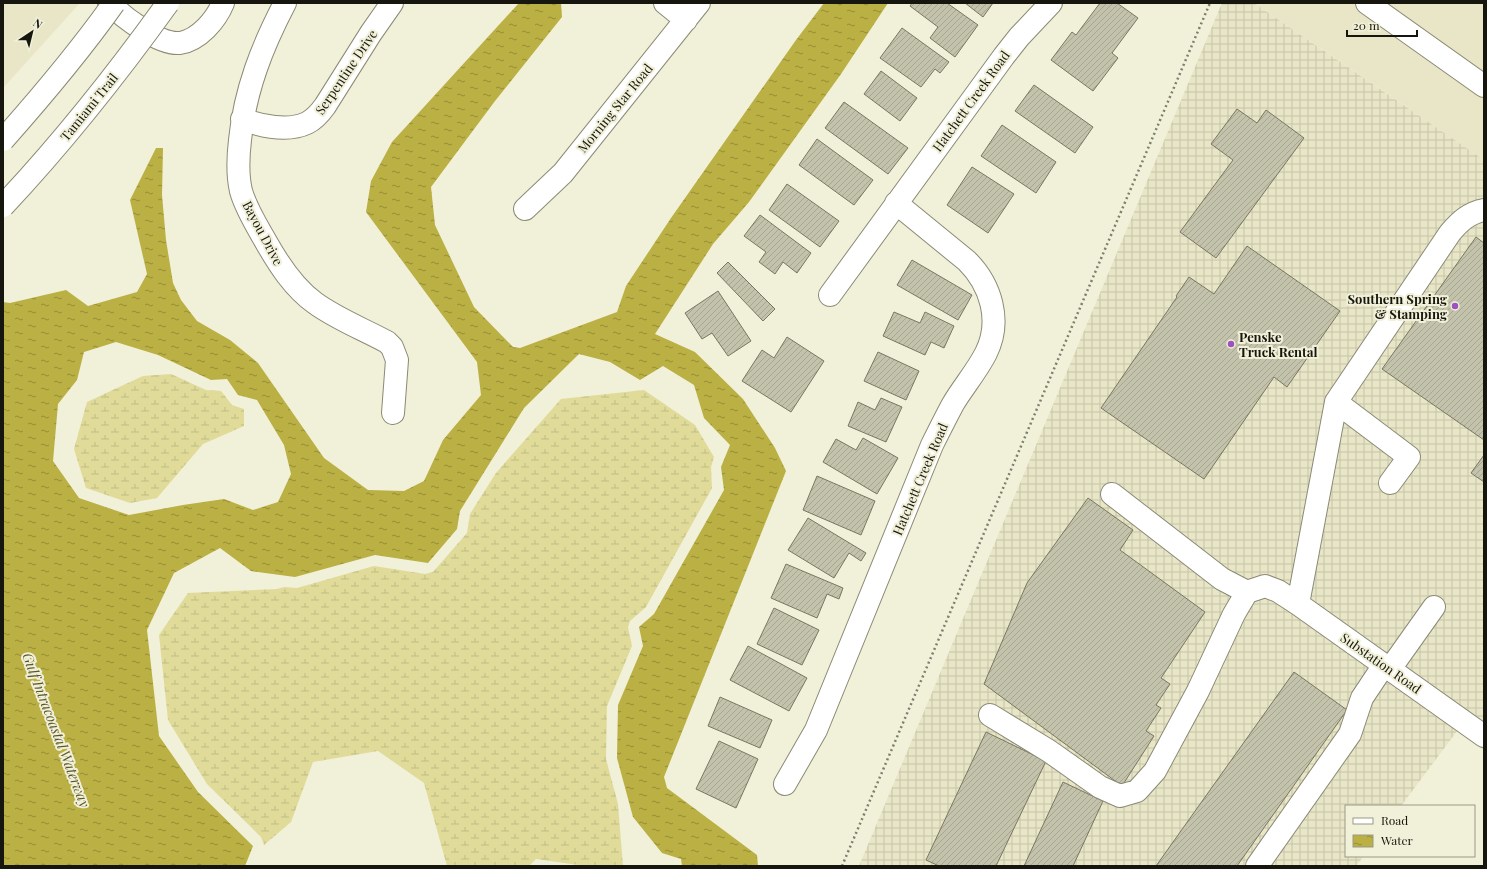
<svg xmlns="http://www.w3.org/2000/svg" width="1487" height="869" font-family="'Playfair Display',serif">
<defs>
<pattern id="industrial-grid" width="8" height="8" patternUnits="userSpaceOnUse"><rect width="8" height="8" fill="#e8e6c7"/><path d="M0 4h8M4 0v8" fill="none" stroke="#c6c5aa"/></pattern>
<pattern id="wetland-marsh" width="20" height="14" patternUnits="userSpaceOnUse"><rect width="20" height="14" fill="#e1db9a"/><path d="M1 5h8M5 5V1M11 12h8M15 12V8" fill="none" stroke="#c0bb84"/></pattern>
<pattern id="water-ripples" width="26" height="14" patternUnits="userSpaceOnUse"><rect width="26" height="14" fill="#bab043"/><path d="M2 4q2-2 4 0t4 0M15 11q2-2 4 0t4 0" fill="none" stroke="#968e36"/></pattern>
<pattern id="building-hatch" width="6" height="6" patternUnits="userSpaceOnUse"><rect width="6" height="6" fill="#c3c2ab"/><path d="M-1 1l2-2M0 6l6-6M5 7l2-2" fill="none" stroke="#a7a692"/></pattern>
</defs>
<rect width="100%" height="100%" fill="#f1f0d8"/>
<!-- built -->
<path fill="#e8e6c7" d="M 3,3 L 80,3 L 3,88 Z
M 1254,3 L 1484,3 L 1484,160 L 1357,73 Z"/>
<!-- industrial -->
<path fill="url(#industrial-grid)" d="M 1222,3 L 1254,3 L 1484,160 L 1484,750 L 1457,731 L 1401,806 L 1346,806 L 1346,856 L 1364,856 L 1356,866 L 859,866 Z"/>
<!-- wetland -->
<path fill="url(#wetland-marsh)" d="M 171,374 L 206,390 L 221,391 L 232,405 L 244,409 L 244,426 L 203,444 L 157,498 L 130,503 L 86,488 L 74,449 L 87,402 L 143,376 Z
M 644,390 L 695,425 L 714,457 L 711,467 L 712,488 L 646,607 L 630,621 L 628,627 L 632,646 L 607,706 L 606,759 L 618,804 L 623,866 L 585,866 L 536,859 L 529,866 L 447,866 L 424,783 L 378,751 L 313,762 L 291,822 L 264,845 L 261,837 L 207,784 L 168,720 L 159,635 L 188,593 L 277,589 L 284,587 L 297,588 L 374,566 L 425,574 L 433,572 L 467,533 L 470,514 L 496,473 L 561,399 Z"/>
<!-- water -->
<path fill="url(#water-ripples)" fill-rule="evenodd" d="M 519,3 L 561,3 L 562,17 L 495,101 L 431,187 L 435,225 L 474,307 L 513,347 L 520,348 L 617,312 L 626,286 L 671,218 L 796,40 L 824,3 L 888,3 L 841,74 L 749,202 L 713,244 L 655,334 L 695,352 L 743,399 L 775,448 L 786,471 L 664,777 L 667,788 L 757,855 L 758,866 L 682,866 L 681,859 L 662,853 L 633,817 L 617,758 L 618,705 L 643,646 L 639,627 L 654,614 L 724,490 L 721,467 L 730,445 L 704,418 L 694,385 L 663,366 L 640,380 L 610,362 L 579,354 L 524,408 L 460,511 L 457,529 L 428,563 L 375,555 L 295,577 L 251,571 L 220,548 L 174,573 L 147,630 L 159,736 L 198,792 L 253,846 L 245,866 L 3,866 L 3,302 L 10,303 L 66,290 L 88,306 L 137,292 L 147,274 L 130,200 L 156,148 L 163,148 L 162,195 L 166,240 L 173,283 L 181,300 L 197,321 L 230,340 L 258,363 L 324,458 L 368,490 L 404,491 L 424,481 L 443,440 L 481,395 L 477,362 L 366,212 L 371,181 L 392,142 ZM 116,342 L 158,355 L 211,380 L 227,379 L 238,395 L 257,400 L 284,445 L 291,474 L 278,502 L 253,510 L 224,499 L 183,505 L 129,515 L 79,498 L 53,461 L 58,404 L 77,380 L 84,352 Z"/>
<!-- building -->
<path fill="url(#building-hatch)" stroke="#797762" d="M 912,3 L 947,3 L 978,25 L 955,57 L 930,38 L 938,27 L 910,6 Z
M 965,3 L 993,3 L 983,17 Z
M 1100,3 L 1117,3 L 1138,18 L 1112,53 L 1118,58 L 1093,91 L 1051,60 L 1072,32 L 1076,35 Z
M 902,28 L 949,62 L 940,73 L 935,69 L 921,87 L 880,58 Z
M 881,71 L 917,98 L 900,121 L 864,94 Z
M 1034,85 L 1093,127 L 1075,153 L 1015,111 Z
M 844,102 L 908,148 L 888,174 L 825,128 Z
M 1237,109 L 1257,123 L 1266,110 L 1304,138 L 1216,258 L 1180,232 L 1233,160 L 1211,144 Z
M 1002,125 L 1056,162 L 1036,193 L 981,156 Z
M 817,139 L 873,180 L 854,205 L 799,165 Z
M 972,167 L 1014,194 L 988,233 L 947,205 Z
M 787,184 L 839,221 L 820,247 L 769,210 Z
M 760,215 L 811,253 L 797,273 L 783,262 L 775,274 L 759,262 L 766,252 L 744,236 Z
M 1476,237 L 1484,243 L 1484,440 L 1382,369 Z
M 1247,246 L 1340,311 L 1287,387 L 1274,377 L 1204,479 L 1101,408 L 1177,297 L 1176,296 L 1189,277 L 1214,294 Z
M 912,260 L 972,295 L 958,320 L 897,285 Z
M 728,262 L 775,309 L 763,321 L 717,273 Z
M 718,291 L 751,341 L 728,356 L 712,333 L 702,339 L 685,313 Z
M 894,312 L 920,323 L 925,312 L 954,326 L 944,348 L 931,342 L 925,355 L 883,336 Z
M 787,337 L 824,361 L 791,412 L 742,381 L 762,350 L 774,358 Z
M 878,352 L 919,371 L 906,400 L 864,381 Z
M 881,398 L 902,407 L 886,442 L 848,426 L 858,402 L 875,410 Z
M 863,438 L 898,458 L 877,494 L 823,462 L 836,439 L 856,450 Z
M 1484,455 L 1484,482 L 1471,473 Z
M 817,476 L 875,501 L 861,535 L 803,510 Z
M 1088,498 L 1133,530 L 1120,550 L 1205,612 L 1161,678 L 1170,684 L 1156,705 L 1161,708 L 1146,731 L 1154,736 L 1122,786 L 984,684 L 1027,583 Z
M 808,518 L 866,553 L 861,561 L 849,553 L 834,578 L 788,550 Z
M 786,564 L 843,588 L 839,599 L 827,594 L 817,618 L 771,598 Z
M 774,608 L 819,630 L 802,665 L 757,644 Z
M 748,646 L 807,678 L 789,711 L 730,680 Z
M 1294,672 L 1347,710 L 1237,866 L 1156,866 Z
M 720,697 L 772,720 L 760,748 L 708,726 Z
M 986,732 L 1046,761 L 996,866 L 939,866 L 926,860 Z
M 719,741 L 758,759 L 736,808 L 696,789 Z
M 1063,782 L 1103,801 L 1073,866 L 1024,866 Z"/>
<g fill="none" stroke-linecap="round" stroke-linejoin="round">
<defs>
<path id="minor" d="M 109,3 C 123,17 159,45 180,43 C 199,40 216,20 223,3
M 285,3 C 262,47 245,90 240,140 C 238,157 237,174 241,191 C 246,209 257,226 266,242 C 279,265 294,288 315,303 C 337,319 363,329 387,342 L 392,347 L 397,360 L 393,413
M 665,3 L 686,20
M 1367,3 L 1484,86
M 242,119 C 261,126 288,132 307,123 C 315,119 320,113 325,106 L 371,33 L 392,3
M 525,209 L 563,173 L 699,3
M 830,295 L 1004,56 L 1019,37 L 1051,3
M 1336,402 L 1450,233 C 1460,221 1469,213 1484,210
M 1112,494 L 1222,579 L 1247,592
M 1298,604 L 1336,402 L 1409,457 L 1390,483
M 1390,669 L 1434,607
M 990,715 L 1049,751 L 1100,787 L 1120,796 L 1137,791 L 1155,771 L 1198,691 L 1234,614 L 1247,592 L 1265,586 L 1278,591 L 1298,604 L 1484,736
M 785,784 L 816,730 L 932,445 C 939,431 946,417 953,404 C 963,387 977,371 986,353 C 1002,321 991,285 967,261 L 896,203
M 1257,866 L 1350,734 L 1362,698 L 1384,665"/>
</defs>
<!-- minor casing -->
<use href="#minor" stroke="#8c8a75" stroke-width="24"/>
<!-- path -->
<path stroke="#7f7e6f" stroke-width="2.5" stroke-dasharray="2 3" stroke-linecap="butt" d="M 842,866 L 1210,3"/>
<!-- minor -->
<use href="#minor" stroke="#fff" stroke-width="22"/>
<defs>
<path id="major-bridge" d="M 3,140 C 42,96 80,51 114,3
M 3,206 C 63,142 117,74 168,3"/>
</defs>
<!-- major-bridge casing -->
<use href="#major-bridge" stroke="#8c8a75" stroke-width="24" stroke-linecap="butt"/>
<!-- major-bridge -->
<use href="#major-bridge" stroke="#fff" stroke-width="22"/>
</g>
<!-- markers -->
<g fill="#9f51c2" stroke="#f1f0d8" stroke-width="1.5">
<circle cx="1455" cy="306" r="4"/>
<circle cx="1231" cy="344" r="4"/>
</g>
<g text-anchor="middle" stroke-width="4" stroke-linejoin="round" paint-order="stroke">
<!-- street labels -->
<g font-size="13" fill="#17160e" stroke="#f1f0d8">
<text transform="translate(346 72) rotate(-56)" y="5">Serpentine Drive</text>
<text transform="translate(971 101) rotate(-54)" y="5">Hatchett Creek Road</text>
<text transform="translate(89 107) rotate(-51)" y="5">Tamiami Trail</text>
<text transform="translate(615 108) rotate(-51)" y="5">Morning Star Road</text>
<text transform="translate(263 233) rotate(62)" y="5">Bayou Drive</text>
<text transform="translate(920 479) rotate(-67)" y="5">Hatchett Creek Road</text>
<text transform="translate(1381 663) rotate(35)" y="5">Substation Road</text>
</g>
<!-- poi labels -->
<g font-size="13" font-weight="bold" fill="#17160e" stroke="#f1f0d8" text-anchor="end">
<text x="1447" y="304">Southern Spring<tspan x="1447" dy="15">&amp; Stamping</tspan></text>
<text x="1239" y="342" text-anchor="start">Penske<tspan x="1239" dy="15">Truck Rental</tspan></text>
</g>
<!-- water labels -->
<g font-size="14" font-style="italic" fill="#595529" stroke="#f1f0d8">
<text transform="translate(56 730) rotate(69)" y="5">Gulf Intracoastal Waterway</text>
</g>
</g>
<!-- border -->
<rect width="1487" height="869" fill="none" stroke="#17160e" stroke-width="8"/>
<!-- legend -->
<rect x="1345" y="805" width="130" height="52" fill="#f1f0d8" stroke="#9a9987"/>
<rect x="1353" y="818" width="20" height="6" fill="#ffffff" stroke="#9a9987"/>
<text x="1381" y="825" font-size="12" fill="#17160e">Road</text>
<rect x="1353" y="835" width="20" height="12" fill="url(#water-ripples)" stroke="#9a9987"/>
<text x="1381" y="845" font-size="12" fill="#17160e">Water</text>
<!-- north arrow -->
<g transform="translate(32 32) rotate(35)" stroke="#f1f0d8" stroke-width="3" paint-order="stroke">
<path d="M0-3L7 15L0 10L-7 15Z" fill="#17160e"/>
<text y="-6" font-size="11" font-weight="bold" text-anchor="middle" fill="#17160e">N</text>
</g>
<!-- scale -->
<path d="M1347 30v6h70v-6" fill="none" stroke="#17160e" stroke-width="2"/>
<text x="1353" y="30" font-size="12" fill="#17160e" stroke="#f1f0d8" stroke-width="3" paint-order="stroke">20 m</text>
</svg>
